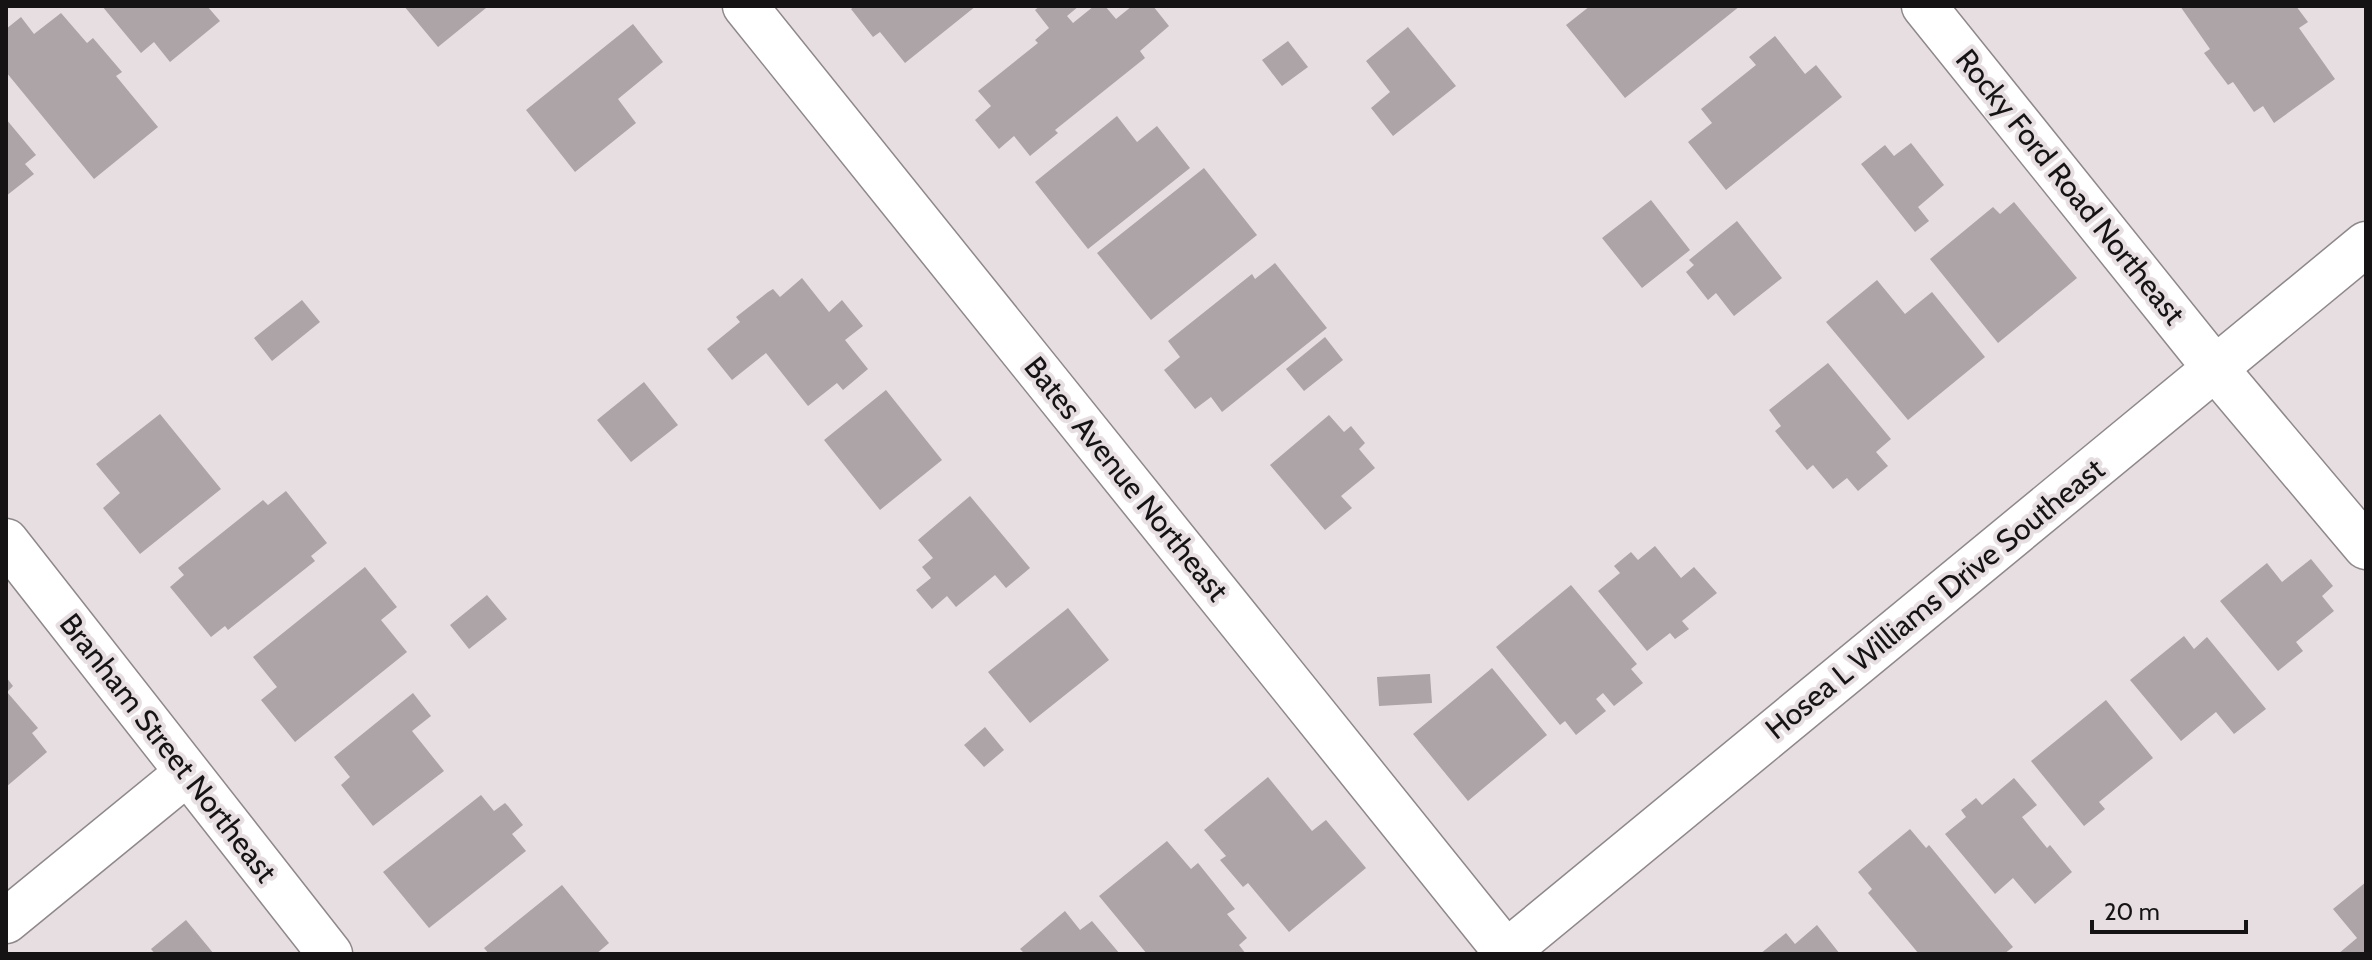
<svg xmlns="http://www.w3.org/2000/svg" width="2372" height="960" font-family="Cabin,sans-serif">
<rect width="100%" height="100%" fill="#e6dee1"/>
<!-- building -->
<path fill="#aca4a7" d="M 102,6 L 207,6 L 220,21 L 170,62 L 154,42 L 141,53 Z
M 404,6 L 485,6 L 486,8 L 438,47 Z
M 855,6 L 976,6 L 905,63 L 880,32 L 873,37 L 851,9 Z
M 1040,6 L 1079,6 L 1067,16 L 1073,23 L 1094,6 L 1105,6 L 1116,19 L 1132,6 L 1153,6 L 1169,26 L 1140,51 L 1145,58 L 1055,130 L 1058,133 L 1030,156 L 1014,136 L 999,149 L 975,120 L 991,106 L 978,91 L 1038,43 L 1035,40 L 1049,28 L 1035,10 Z
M 1590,6 L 1740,6 L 1625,98 L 1566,25 Z
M 2180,6 L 2296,6 L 2308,22 L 2299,28 L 2335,79 L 2274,123 L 2263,106 L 2254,112 L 2233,82 L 2228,85 L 2204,53 L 2210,49 Z
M 61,13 L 87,43 L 93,38 L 122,72 L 116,76 L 158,127 L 94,179 L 6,72 L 6,29 L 21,17 L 34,34 Z
M 633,24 L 663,62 L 618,99 L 636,123 L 575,172 L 526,110 Z
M 1408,27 L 1456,86 L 1393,136 L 1371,108 L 1390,92 L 1366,61 Z
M 1775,36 L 1805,74 L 1816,65 L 1842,97 L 1726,190 L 1688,142 L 1712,123 L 1701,109 L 1756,65 L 1749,57 Z
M 1288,41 L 1308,67 L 1282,86 L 1262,60 Z
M 1117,116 L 1137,142 L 1157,126 L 1190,168 L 1088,249 L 1035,182 Z
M 6,119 L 36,155 L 25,164 L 34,174 L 6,196 Z
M 1911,143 L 1944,185 L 1918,207 L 1929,221 L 1915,232 L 1861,164 L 1885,145 L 1894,156 Z
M 1204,168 L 1257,235 L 1151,320 L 1097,253 Z
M 1651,200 L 1690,250 L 1642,288 L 1602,238 Z
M 2014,202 L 2077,278 L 1998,343 L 1930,259 L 1993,207 L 2000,214 Z
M 1737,221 L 1782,278 L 1734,316 L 1716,293 L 1708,300 L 1686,272 L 1694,265 L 1689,260 Z
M 1275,263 L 1327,328 L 1222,412 L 1211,397 L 1195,409 L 1164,370 L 1180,357 L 1168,341 L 1252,274 L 1255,279 Z
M 802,278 L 829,312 L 842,300 L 863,326 L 845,340 L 868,369 L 843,390 L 837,383 L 808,406 L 766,353 L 732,380 L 707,349 L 740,322 L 736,317 L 768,292 L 773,289 L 780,297 Z
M 1877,280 L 1905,314 L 1932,292 L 1985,357 L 1908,420 L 1826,322 Z
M 302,300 L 320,322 L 272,361 L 254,338 Z
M 1325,337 L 1343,360 L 1304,391 L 1286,369 Z
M 1828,363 L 1891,439 L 1876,452 L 1888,466 L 1858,491 L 1847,478 L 1833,489 L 1813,465 L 1807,470 L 1775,431 L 1781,426 L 1769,410 Z
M 644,382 L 678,425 L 631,462 L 597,420 Z
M 886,390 L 942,460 L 880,510 L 824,440 Z
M 160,414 L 221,489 L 140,554 L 103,508 L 120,493 L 96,464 Z
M 1329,415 L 1344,432 L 1351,426 L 1365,443 L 1359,449 L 1375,468 L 1341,496 L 1352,508 L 1325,530 L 1270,465 Z
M 286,491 L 327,543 L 311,556 L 315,561 L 228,630 L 225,626 L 211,637 L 170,587 L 184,575 L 178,568 L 263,500 L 268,505 Z
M 970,496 L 1030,568 L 1006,588 L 995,575 L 956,607 L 947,596 L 932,609 L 916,590 L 931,578 L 922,567 L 933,558 L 918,540 Z
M 1655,546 L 1681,578 L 1694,567 L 1717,593 L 1682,621 L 1689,629 L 1675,639 L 1670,633 L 1647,651 L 1598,591 L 1620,573 L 1614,566 L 1631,552 L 1638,560 Z
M 2311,559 L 2333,586 L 2322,596 L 2334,611 L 2296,642 L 2303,651 L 2278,671 L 2220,601 L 2267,563 L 2282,582 Z
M 365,567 L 397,607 L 381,620 L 407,652 L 295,742 L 261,700 L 277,687 L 253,657 Z
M 1571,585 L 1637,664 L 1631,669 L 1643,683 L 1614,706 L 1603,693 L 1596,699 L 1606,711 L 1576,735 L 1565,721 L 1560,725 L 1496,647 Z
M 487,595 L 507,619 L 469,649 L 450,625 Z
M 1068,608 L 1109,660 L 1030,723 L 988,672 Z
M 2184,636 L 2194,649 L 2207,637 L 2266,709 L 2234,734 L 2216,712 L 2181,741 L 2130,680 Z
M 1492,668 L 1547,735 L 1468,801 L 1413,734 Z
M 1430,674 L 1432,703 L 1379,706 L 1377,677 Z
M 6,677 L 13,686 L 7,692 L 38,728 L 32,733 L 47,752 L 6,787 Z
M 413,693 L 431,716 L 412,731 L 444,771 L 373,826 L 341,785 L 350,777 L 334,757 Z
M 2106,700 L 2153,758 L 2099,802 L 2105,809 L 2084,826 L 2031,761 Z
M 985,727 L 1004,750 L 984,767 L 964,745 Z
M 1268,777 L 1312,831 L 1326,820 L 1366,868 L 1289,932 L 1248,883 L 1243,887 L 1220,860 L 1226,856 L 1204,830 Z
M 2014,778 L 2037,805 L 2022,817 L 2047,848 L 2050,845 L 2072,872 L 2035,904 L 2013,878 L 1995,894 L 1945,834 L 1966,817 L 1961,810 L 1976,798 L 1982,805 Z
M 481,795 L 494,811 L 505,803 L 508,806 L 523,825 L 512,834 L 526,851 L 429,928 L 383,872 Z
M 1910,829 L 1926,848 L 1929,845 L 2013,947 L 2004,954 L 1919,954 L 1868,893 L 1872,889 L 1858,872 Z
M 1167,841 L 1191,869 L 1198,863 L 1235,909 L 1227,914 L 1247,938 L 1239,945 L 1246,954 L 1147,954 L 1099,896 Z
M 2366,882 L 2366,954 L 2338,954 L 2357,938 L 2333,909 Z
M 562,885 L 609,943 L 596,954 L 489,954 L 484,948 Z
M 1065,911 L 1080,930 L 1092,921 L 1120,954 L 1025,954 L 1020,949 Z
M 186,920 L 214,954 L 155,954 L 151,949 Z
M 1817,925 L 1840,954 L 1760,954 L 1786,933 L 1795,944 Z"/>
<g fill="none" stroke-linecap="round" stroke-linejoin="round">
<defs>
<path id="street" d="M 745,6 L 1506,952
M 2215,368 L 2366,547
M 6,541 L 330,954
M 6,921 L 187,773"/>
<path id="secondary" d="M 1924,6 L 2215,368
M 1504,954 L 2366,244"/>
</defs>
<!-- street casing -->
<use href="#street" stroke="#8f888b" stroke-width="47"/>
<!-- secondary casing -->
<use href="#secondary" stroke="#8f888b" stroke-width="47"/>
<!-- street -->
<use href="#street" stroke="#fff" stroke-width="44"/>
<!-- secondary -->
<use href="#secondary" stroke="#fff" stroke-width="44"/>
</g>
<g text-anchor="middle" stroke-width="8" stroke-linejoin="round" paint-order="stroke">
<!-- street labels -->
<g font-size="30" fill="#151314" stroke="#e6dee1">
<text transform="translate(2070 187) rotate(51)" y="10">Rocky Ford Road Northeast</text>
<text transform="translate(1126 479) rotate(51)" y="10">Bates Avenue Northeast</text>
<text transform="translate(1935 599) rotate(-39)" y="10">Hosea L Williams Drive Southeast</text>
<text transform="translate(168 748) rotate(52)" y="10">Branham Street Northeast</text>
</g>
</g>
<!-- border -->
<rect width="2372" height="960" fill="none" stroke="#151314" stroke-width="16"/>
<!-- scale -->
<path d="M2092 920v12h154v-12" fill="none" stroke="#151314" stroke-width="4"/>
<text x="2104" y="920" font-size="24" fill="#151314" stroke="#e6dee1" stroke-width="6" paint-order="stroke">20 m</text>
</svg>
